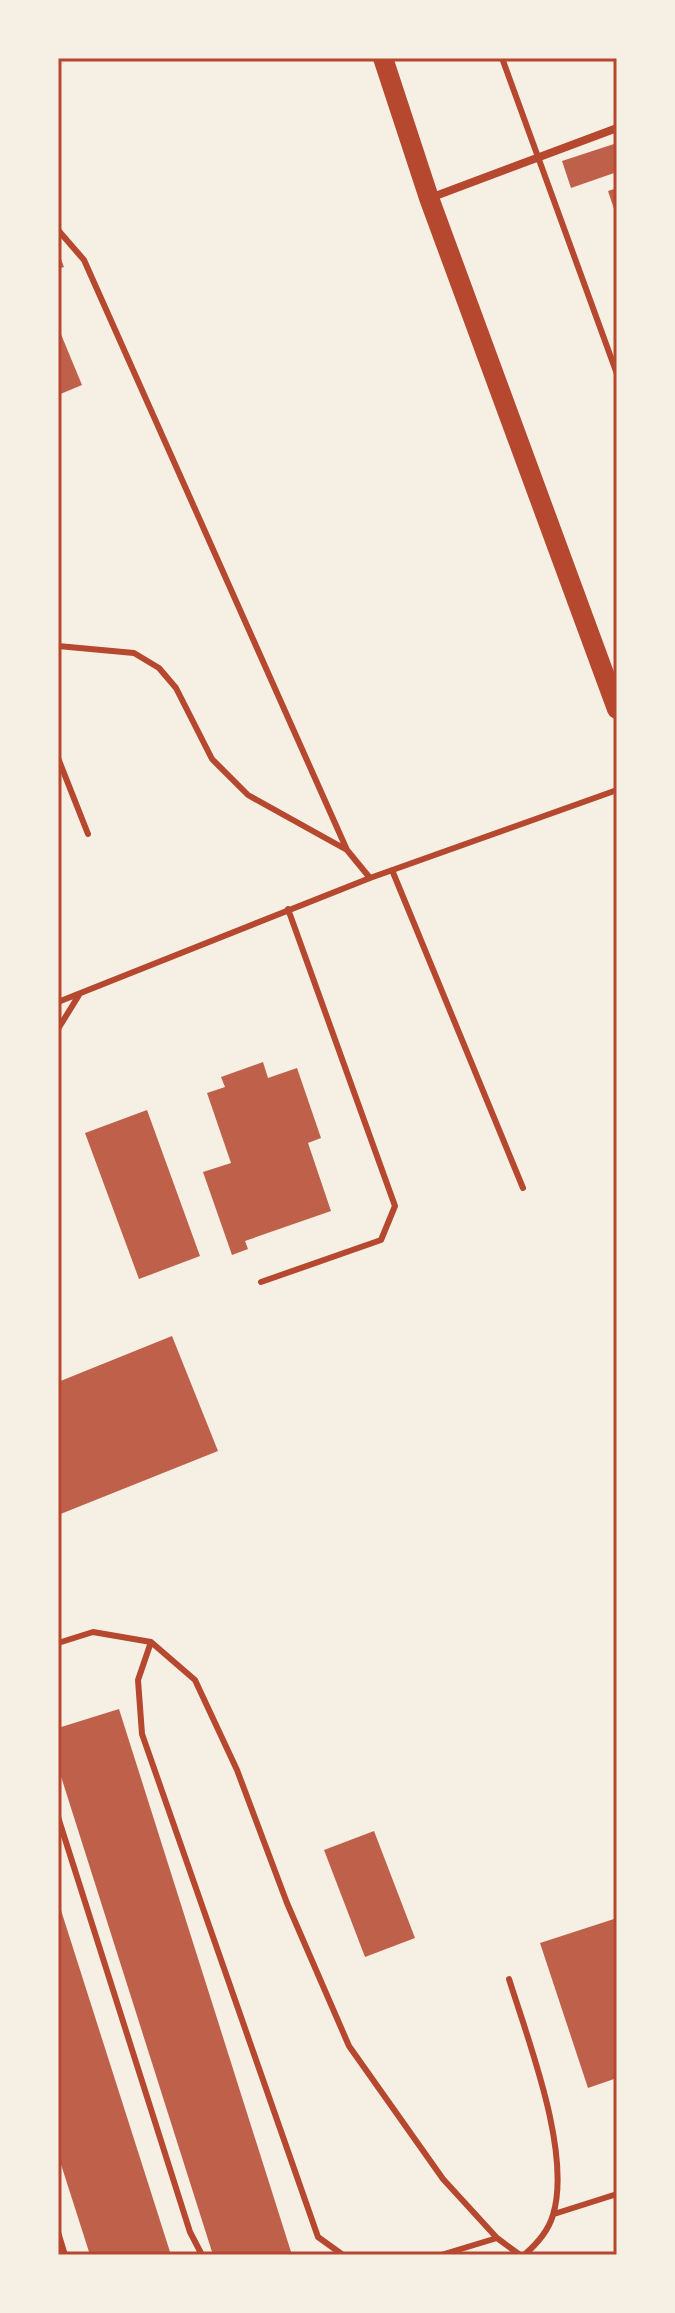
<svg xmlns="http://www.w3.org/2000/svg" width="675" height="2313" font-family="Mulish,sans-serif">
<rect width="100%" height="100%" fill="#f6efe4"/>
<!-- building -->
<path fill="#bf614a" d="M 617,143 L 617,172 L 571,188 L 562,161 Z
M 617,188 L 617,215 L 616,215 L 608,191 Z
M 58,251 L 64,267 L 58,269 Z
M 58,327 L 82,385 L 58,395 Z
M 263,1062 L 268,1078 L 297,1068 L 321,1138 L 308,1143 L 331,1211 L 245,1241 L 248,1249 L 232,1255 L 203,1172 L 231,1163 L 207,1093 L 225,1087 L 221,1077 Z
M 147,1110 L 200,1256 L 139,1279 L 85,1133 Z
M 172,1336 L 218,1451 L 58,1515 L 58,1382 Z
M 119,1709 L 292,2255 L 213,2255 L 58,1767 L 58,1728 Z
M 374,1831 L 415,1938 L 365,1957 L 324,1850 Z
M 58,1904 L 59,1904 L 171,2255 L 90,2255 L 58,2155 Z
M 617,1918 L 617,2078 L 588,2088 L 540,1943 Z"/>
<g fill="none" stroke-linecap="round" stroke-linejoin="round">
<!-- service -->
<path stroke="#b5482f" stroke-width="6" d="M 502,58 L 617,374
M 58,230 L 84,260 L 347,850
M 58,646 L 134,653 L 159,668 L 176,688 L 212,759 L 248,795 L 347,850 L 370,878
M 58,758 L 88,834
M 392,870 L 523,1188
M 58,1002 L 370,878 L 617,790
M 58,1029 L 79,995
M 261,1282 L 381,1240 L 395,1206 L 288,909
M 151,1642 L 138,1680 L 142,1734 L 318,2237 L 343,2255
M 58,1643 L 93,1632 L 151,1642 L 195,1680 L 237,1770 L 287,1903 L 349,2046 L 443,2179 L 497,2238
M 58,1817 L 190,2232 L 202,2255
M 509,1979 C 528,2040 572,2153 553,2215 C 548,2232 537,2244 524,2255
M 554,2214 L 617,2194
M 58,2232 L 65,2255
M 441,2255 L 497,2238 L 520,2255"/>
<!-- minor -->
<path stroke="#b5482f" stroke-width="8" d="M 430,198 L 617,128"/>
<!-- primary -->
<path stroke="#b5482f" stroke-width="20" d="M 383,58 L 429,198 L 617,709"/>
</g>
<!-- border -->
<rect width="675" height="2313" fill="none" stroke="#f6efe4" stroke-width="120"/>
<rect x="60" y="60" width="555" height="2193" fill="none" stroke="#b5482f" stroke-width="3"/>
</svg>
